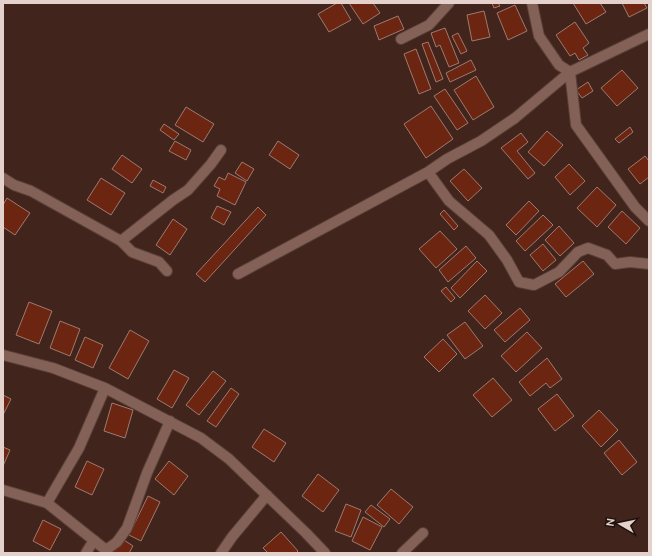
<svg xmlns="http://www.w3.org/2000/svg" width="652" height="556" font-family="Ubuntu,sans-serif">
<rect width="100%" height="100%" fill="#41241c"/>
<!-- building -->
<path fill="#6b2510" stroke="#9e7a70" d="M 337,3 L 341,3 L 351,20 L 329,32 L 318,14 Z
M 349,3 L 373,3 L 380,13 L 363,24 Z
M 492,3 L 498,3 L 500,6 L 494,8 Z
M 573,3 L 600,3 L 606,12 L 586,24 Z
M 622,3 L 644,3 L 647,8 L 629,17 Z
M 515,5 L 527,31 L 508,40 L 497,13 Z
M 484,11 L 490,37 L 472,41 L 467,15 Z
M 398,16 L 404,29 L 379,40 L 374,26 Z
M 575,22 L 589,43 L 583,48 L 588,55 L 579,60 L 575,53 L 570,56 L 556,35 Z
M 445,28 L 459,63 L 449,67 L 440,45 L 436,47 L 431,33 Z
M 458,33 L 467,51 L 461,54 L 452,36 Z
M 428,42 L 443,79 L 436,82 L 422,44 Z
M 416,49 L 431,89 L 419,94 L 404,54 Z
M 471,60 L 476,70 L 450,82 L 446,73 Z
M 622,70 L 638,88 L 617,106 L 601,88 Z
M 476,76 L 494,107 L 473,120 L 454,90 Z
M 588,82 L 593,91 L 582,98 L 576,90 Z
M 445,89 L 468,123 L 457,130 L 434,96 Z
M 431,106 L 453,139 L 426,158 L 404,124 Z
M 186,107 L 214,124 L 203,142 L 175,125 Z
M 164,124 L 179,134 L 174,140 L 160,130 Z
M 630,127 L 633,132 L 619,143 L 615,139 Z
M 547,131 L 563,145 L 544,166 L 528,152 Z
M 521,133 L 528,142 L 517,151 L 535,173 L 528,179 L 501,148 Z
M 175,141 L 191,150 L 186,160 L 169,151 Z
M 278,141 L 299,155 L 290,169 L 269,155 Z
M 122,155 L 142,169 L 132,183 L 112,169 Z
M 645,156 L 649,161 L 649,177 L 640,184 L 628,169 Z
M 242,162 L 254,169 L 247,181 L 235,173 Z
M 569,164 L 585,181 L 570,195 L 555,177 Z
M 464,169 L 482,188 L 468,201 L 450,181 Z
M 228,173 L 246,182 L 235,205 L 217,196 L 220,189 L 214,186 L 219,177 L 225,180 Z
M 101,178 L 125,193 L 111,215 L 87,200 Z
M 153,180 L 166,187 L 163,193 L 150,186 Z
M 597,187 L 616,205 L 597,227 L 577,208 Z
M 7,198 L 30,213 L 15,235 L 3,227 L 3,205 Z
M 529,201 L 539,211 L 516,235 L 506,225 Z
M 217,206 L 231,212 L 224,225 L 211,218 Z
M 258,207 L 266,215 L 205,282 L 196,274 Z
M 444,210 L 458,226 L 454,230 L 440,214 Z
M 622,211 L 640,228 L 626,244 L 608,227 Z
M 543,215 L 553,225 L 525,251 L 516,241 Z
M 173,219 L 187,229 L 170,255 L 156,245 Z
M 559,226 L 574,243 L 560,256 L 545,240 Z
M 440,231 L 457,249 L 436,268 L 419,249 Z
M 543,244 L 556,260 L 543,271 L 530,255 Z
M 466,246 L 476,258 L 448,282 L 439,270 Z
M 477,261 L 487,271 L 460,298 L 451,288 Z
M 583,261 L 594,274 L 566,297 L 555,284 Z
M 446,287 L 455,298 L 451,302 L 441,291 Z
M 485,295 L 502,313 L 485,329 L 468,311 Z
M 29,302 L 52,311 L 39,344 L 16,335 Z
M 520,308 L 530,320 L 505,342 L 494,330 Z
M 60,321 L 80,329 L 70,356 L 50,348 Z
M 465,322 L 483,346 L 465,359 L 447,335 Z
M 130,330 L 149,341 L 128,379 L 109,368 Z
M 527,332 L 542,348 L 516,372 L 501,356 Z
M 85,337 L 103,345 L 93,368 L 75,360 Z
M 443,339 L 457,354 L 439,372 L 424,357 Z
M 547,358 L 562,379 L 550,388 L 546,383 L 530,396 L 519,382 Z
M 174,370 L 189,378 L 172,408 L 157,399 Z
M 213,371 L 226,381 L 199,415 L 186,405 Z
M 493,378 L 512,400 L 492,417 L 473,395 Z
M 231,388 L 239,394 L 216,427 L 207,421 Z
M 557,394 L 574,416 L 555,431 L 538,409 Z
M 3,395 L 11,399 L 3,415 Z
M 112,403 L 133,410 L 125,438 L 104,431 Z
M 599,410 L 618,430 L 601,447 L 582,426 Z
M 264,429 L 286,443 L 274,462 L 252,447 Z
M 619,440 L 637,462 L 622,475 L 604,453 Z
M 3,447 L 10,450 L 3,466 Z
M 87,461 L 104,469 L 92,495 L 75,487 Z
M 169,461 L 188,476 L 174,495 L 155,479 Z
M 318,474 L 339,490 L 323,512 L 302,496 Z
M 391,489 L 413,507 L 399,524 L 377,505 Z
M 148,496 L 160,502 L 141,541 L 129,535 Z
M 346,504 L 361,510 L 351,537 L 335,531 Z
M 371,505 L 390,519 L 384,527 L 365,512 Z
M 363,517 L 382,527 L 370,550 L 352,541 Z
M 43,520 L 61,529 L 50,550 L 33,541 Z
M 281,532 L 298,551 L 296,553 L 268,553 L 263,548 Z
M 121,538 L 133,546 L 129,553 L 111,553 Z"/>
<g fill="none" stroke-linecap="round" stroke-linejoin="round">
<defs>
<path id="street" d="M 532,3 L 539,36 L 559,65 L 570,72
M 649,34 L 570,72 L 515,118 L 481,141 L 447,159 L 428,172 L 449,201 L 489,235 L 507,260 L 519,282 L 534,285 L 559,272 L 578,252 L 588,248 L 607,255 L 615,264 L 630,262 L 649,264
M 401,39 L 429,25 L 449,3
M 570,72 L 576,125 L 635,207 L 649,221
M 3,178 L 14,185 L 31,191 L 121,241 L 173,200 L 188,190 L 211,164 L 221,150
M 121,241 L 132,252 L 159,262 L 167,271
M 238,274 L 428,172
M 3,355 L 53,368 L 105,388 L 201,438 L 229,459 L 306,533 L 325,553
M 3,490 L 47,503 L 106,550 L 117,542 L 127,528 L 147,473 L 170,421
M 47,503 L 79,448 L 105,388
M 86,553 L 94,540
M 221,553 L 232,537 L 267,495
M 402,553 L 423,533"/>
</defs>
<!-- street casing -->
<use href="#street" stroke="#583f38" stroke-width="12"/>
<!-- street -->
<use href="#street" stroke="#836157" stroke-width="10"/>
</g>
<!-- border -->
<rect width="652" height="556" fill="none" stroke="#e5d1cb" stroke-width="8"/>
<!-- north arrow -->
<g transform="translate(620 524) rotate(279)" stroke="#1f110e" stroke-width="3" paint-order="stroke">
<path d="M0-3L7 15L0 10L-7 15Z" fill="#e5d1cb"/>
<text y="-6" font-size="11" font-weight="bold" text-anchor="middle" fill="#e5d1cb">N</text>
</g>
</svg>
